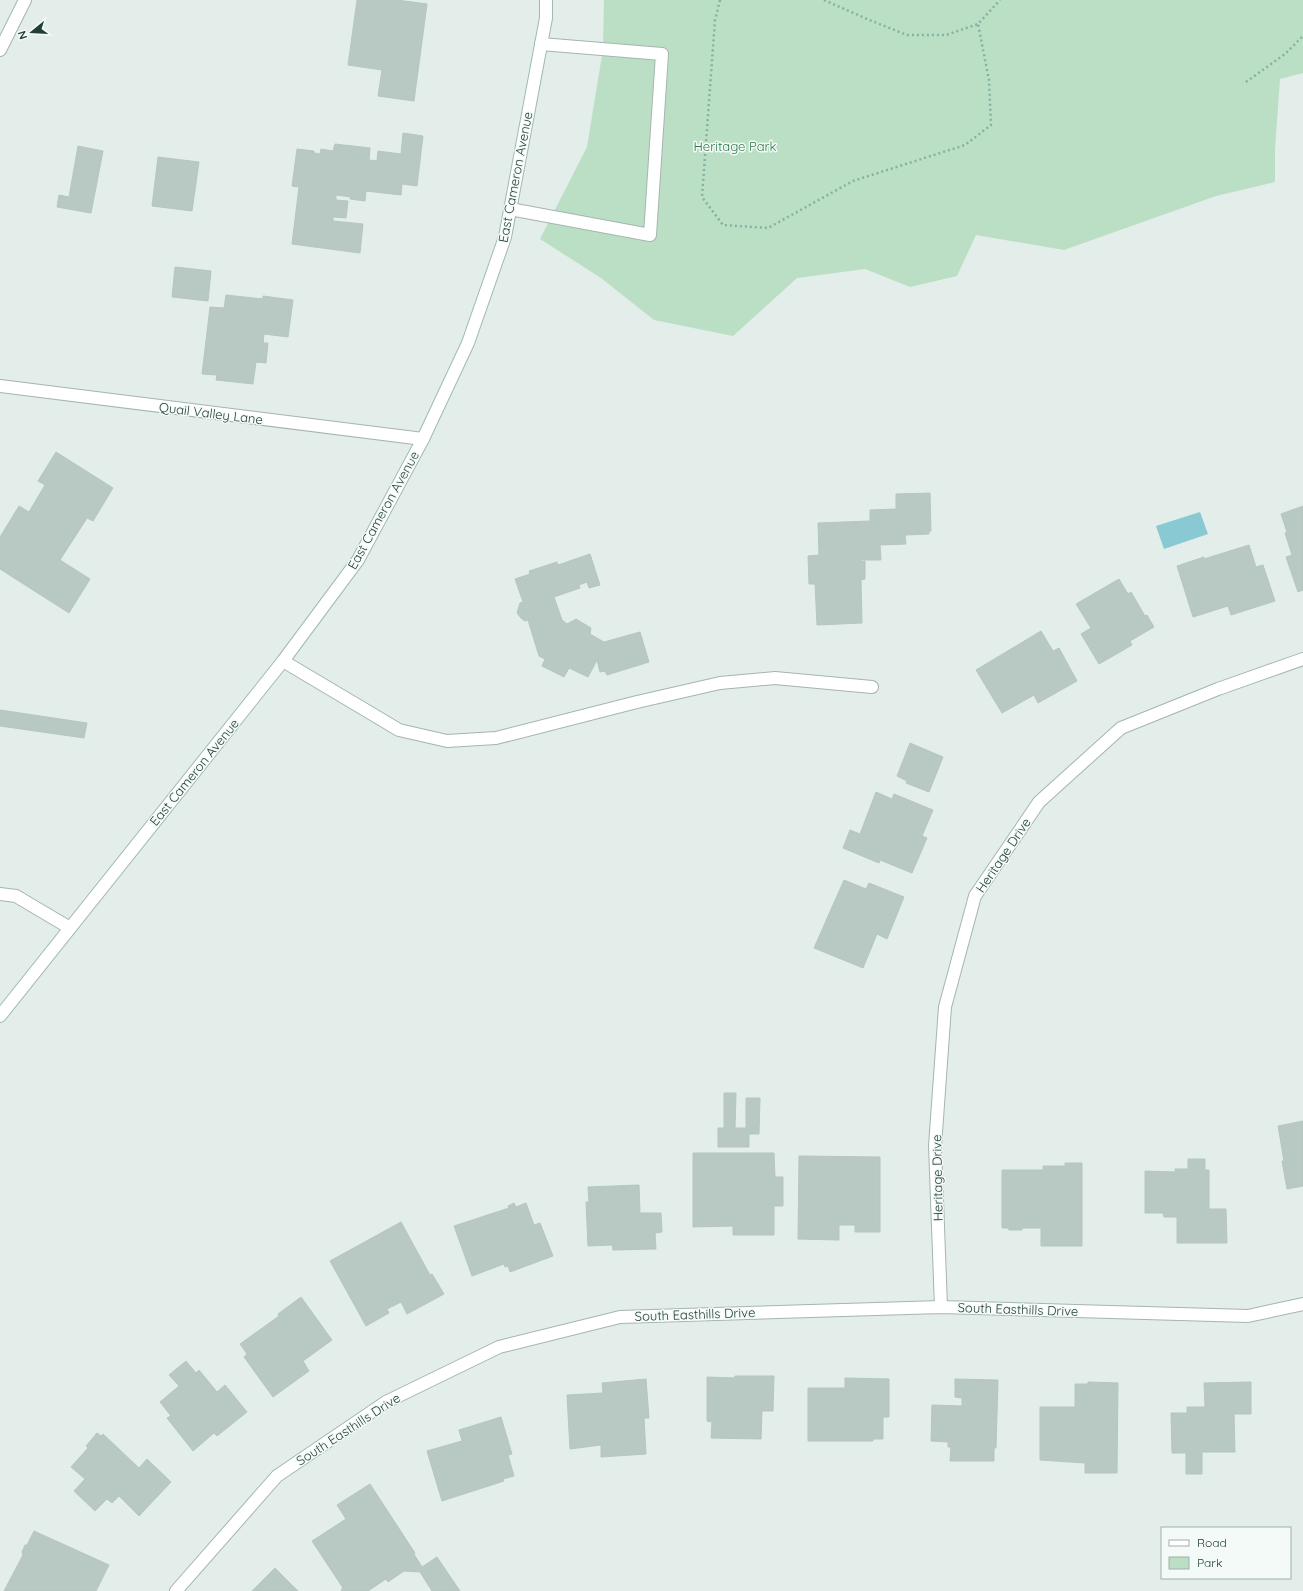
<svg xmlns="http://www.w3.org/2000/svg" width="1303" height="1591" font-family="Quicksand,sans-serif">
<rect width="100%" height="100%" fill="#e3ede9"/>
<!-- green -->
<path fill="#bbdfc5" d="M 604,0 L 1303,0 L 1303,73 L 1280,79 L 1275,149 L 1275,182 L 1216,196 L 1064,250 L 976,235 L 957,276 L 910,287 L 865,269 L 797,278 L 733,336 L 654,320 L 601,278 L 540,239 L 587,147 L 603,49 Z"/>
<!-- water -->
<path fill="#89c9d4" d="M 1200,512 L 1208,534 L 1164,549 L 1156,526 Z"/>
<!-- building -->
<path fill="#b8c8c2" stroke="#b5c7c0" d="M 357,0 L 397,0 L 427,4 L 414,101 L 378,96 L 382,70 L 348,65 Z
M 403,133 L 423,136 L 417,186 L 402,184 L 401,195 L 366,191 L 365,201 L 350,199 L 351,197 L 336,195 L 336,200 L 348,201 L 346,218 L 333,217 L 333,221 L 363,224 L 360,253 L 292,244 L 299,187 L 292,186 L 297,149 L 314,151 L 314,153 L 320,154 L 321,149 L 333,151 L 335,144 L 370,148 L 369,160 L 377,161 L 378,151 L 401,154 Z
M 78,146 L 103,151 L 91,213 L 57,207 L 59,195 L 69,197 Z
M 158,157 L 199,162 L 192,211 L 152,206 Z
M 175,267 L 211,271 L 208,301 L 172,297 Z
M 226,295 L 263,299 L 263,296 L 293,300 L 288,337 L 264,334 L 263,343 L 268,343 L 266,363 L 256,362 L 253,384 L 216,380 L 217,375 L 202,374 L 210,307 L 224,308 Z
M 56,452 L 113,488 L 93,521 L 87,518 L 60,560 L 90,579 L 69,613 L 0,569 L 0,537 L 19,506 L 29,512 L 45,485 L 38,481 Z
M 930,493 L 931,531 L 929,531 L 929,534 L 905,535 L 906,544 L 880,545 L 881,560 L 861,560 L 861,562 L 865,561 L 865,579 L 861,580 L 862,623 L 817,625 L 815,584 L 809,584 L 808,556 L 819,555 L 818,523 L 870,521 L 870,510 L 896,509 L 896,494 Z
M 1303,506 L 1303,590 L 1298,592 L 1286,557 L 1292,555 L 1285,533 L 1287,532 L 1281,514 Z
M 1249,545 L 1256,567 L 1263,565 L 1275,601 L 1231,615 L 1228,606 L 1193,617 L 1177,566 L 1204,557 L 1204,559 Z
M 590,554 L 600,585 L 589,588 L 587,582 L 579,585 L 580,588 L 554,597 L 562,620 L 567,624 L 576,619 L 591,628 L 590,634 L 604,642 L 640,632 L 649,662 L 607,675 L 605,671 L 600,672 L 597,660 L 588,677 L 569,668 L 564,677 L 542,666 L 545,659 L 539,656 L 528,620 L 525,621 L 521,618 L 517,613 L 520,603 L 523,602 L 515,579 L 530,574 L 529,571 L 557,562 L 558,565 Z
M 1119,579 L 1128,594 L 1131,592 L 1145,616 L 1147,615 L 1154,627 L 1130,641 L 1132,645 L 1099,664 L 1081,634 L 1091,628 L 1076,604 Z
M 1041,631 L 1053,651 L 1059,648 L 1077,681 L 1038,703 L 1034,695 L 1002,713 L 976,670 Z
M 0,710 L 87,723 L 84,738 L 0,726 Z
M 910,743 L 943,757 L 929,792 L 906,783 L 907,781 L 897,776 Z
M 876,792 L 892,799 L 894,794 L 933,810 L 922,836 L 927,838 L 912,873 L 880,860 L 879,863 L 843,848 L 850,830 L 860,834 Z
M 844,880 L 866,889 L 869,883 L 904,897 L 887,939 L 877,934 L 863,968 L 814,948 Z
M 724,1093 L 736,1093 L 735,1128 L 746,1128 L 746,1098 L 760,1098 L 759,1134 L 749,1134 L 749,1147 L 718,1147 L 718,1128 L 724,1128 Z
M 1303,1121 L 1303,1186 L 1287,1189 L 1282,1161 L 1284,1161 L 1278,1126 Z
M 693,1153 L 774,1153 L 775,1177 L 783,1177 L 783,1206 L 774,1206 L 774,1235 L 733,1235 L 733,1226 L 693,1227 Z
M 799,1156 L 880,1157 L 880,1232 L 855,1232 L 855,1225 L 839,1225 L 839,1240 L 798,1239 Z
M 1188,1159 L 1205,1159 L 1205,1170 L 1209,1170 L 1209,1209 L 1226,1209 L 1227,1243 L 1177,1243 L 1177,1217 L 1164,1217 L 1163,1213 L 1145,1213 L 1145,1171 L 1175,1172 L 1175,1169 L 1188,1169 Z
M 1065,1163 L 1082,1163 L 1082,1246 L 1041,1246 L 1041,1228 L 1022,1228 L 1022,1230 L 1009,1230 L 1008,1228 L 1002,1228 L 1002,1170 L 1043,1170 L 1043,1166 L 1065,1166 Z
M 639,1185 L 640,1213 L 661,1213 L 662,1232 L 655,1233 L 656,1249 L 613,1250 L 612,1245 L 588,1246 L 586,1202 L 589,1202 L 588,1187 Z
M 514,1203 L 516,1207 L 526,1203 L 534,1225 L 540,1223 L 553,1256 L 510,1272 L 508,1266 L 505,1267 L 504,1264 L 472,1276 L 454,1226 L 509,1208 L 508,1206 Z
M 401,1222 L 430,1275 L 432,1274 L 444,1294 L 407,1314 L 401,1302 L 387,1309 L 389,1313 L 366,1326 L 330,1261 Z
M 301,1297 L 332,1340 L 303,1361 L 309,1371 L 273,1397 L 244,1357 L 247,1354 L 240,1344 L 279,1316 L 278,1314 Z
M 186,1361 L 196,1373 L 199,1370 L 217,1392 L 225,1385 L 247,1412 L 217,1436 L 214,1433 L 193,1451 L 167,1418 L 171,1416 L 160,1402 L 179,1386 L 169,1375 Z
M 735,1376 L 774,1376 L 773,1411 L 762,1411 L 761,1439 L 711,1438 L 712,1422 L 707,1421 L 707,1377 L 734,1378 Z
M 845,1378 L 889,1379 L 889,1417 L 883,1417 L 883,1439 L 873,1439 L 873,1441 L 808,1441 L 808,1388 L 845,1388 Z
M 646,1379 L 649,1418 L 644,1418 L 646,1454 L 601,1457 L 601,1445 L 570,1449 L 567,1395 L 603,1393 L 602,1383 Z
M 955,1379 L 998,1380 L 996,1448 L 994,1448 L 994,1461 L 950,1461 L 951,1447 L 948,1447 L 948,1442 L 931,1441 L 932,1405 L 962,1406 L 962,1398 L 955,1397 Z
M 1088,1382 L 1118,1383 L 1117,1473 L 1085,1473 L 1085,1463 L 1040,1460 L 1040,1407 L 1075,1407 L 1075,1384 L 1088,1384 Z
M 1251,1382 L 1251,1414 L 1234,1414 L 1235,1452 L 1202,1452 L 1202,1474 L 1186,1474 L 1186,1453 L 1172,1453 L 1171,1413 L 1187,1413 L 1187,1407 L 1205,1407 L 1204,1383 Z
M 501,1417 L 512,1454 L 508,1455 L 514,1476 L 503,1479 L 504,1481 L 442,1501 L 427,1451 L 462,1441 L 459,1430 Z
M 97,1433 L 101,1436 L 103,1434 L 139,1468 L 147,1459 L 171,1482 L 139,1516 L 119,1496 L 112,1503 L 107,1499 L 95,1511 L 74,1491 L 85,1479 L 71,1467 L 88,1448 L 86,1446 Z
M 370,1484 L 415,1553 L 414,1554 L 422,1567 L 437,1557 L 460,1591 L 432,1591 L 420,1572 L 404,1571 L 388,1582 L 386,1579 L 368,1591 L 342,1591 L 341,1590 L 343,1588 L 312,1541 L 346,1519 L 337,1505 Z
M 34,1531 L 109,1565 L 96,1591 L 4,1591 L 23,1555 L 22,1552 L 25,1545 L 27,1545 Z
M 275,1568 L 298,1591 L 252,1591 Z"/>
<g fill="none" stroke-linecap="round" stroke-linejoin="round">
<defs>
<path id="service" d="M 0,50 L 25,0
M 510,209 L 650,235 L 662,54 L 541,44
M 283,661 L 399,730 L 447,741 L 496,738 L 637,702 L 720,683 L 775,678 L 872,687"/>
<path id="minor" d="M 0,386 L 423,439
M 0,894 L 16,896 L 70,928
M 941,1307 L 935,1146 L 945,1007 L 975,896 L 1039,802 L 1121,728 L 1218,689 L 1303,659
M 176,1591 L 277,1476 L 386,1402 L 499,1347 L 620,1317 L 941,1307 L 1248,1316 L 1303,1304"/>
<path id="secondary" d="M 0,1016 L 283,661 L 358,560 L 423,439 L 468,343 L 505,237 L 546,18 L 546,0"/>
</defs>
<!-- service casing -->
<use href="#service" stroke="#a5b5b0" stroke-width="14"/>
<!-- minor casing -->
<use href="#minor" stroke="#a5b5b0" stroke-width="14"/>
<!-- secondary casing -->
<use href="#secondary" stroke="#a1b9b1" stroke-width="14"/>
<!-- path -->
<path stroke="#82b2a3" stroke-width="2.5" stroke-dasharray="2 3" stroke-linecap="butt" d="M 720,0 L 715,20 L 702,197 L 723,225 L 768,228 L 853,181 L 965,145 L 991,125 L 989,80 L 978,24
M 824,0 L 867,19 L 907,35 L 946,35 L 978,24 L 1000,0
M 1246,82 L 1285,54 L 1303,36"/>
<!-- service -->
<use href="#service" stroke="#fff" stroke-width="12"/>
<!-- minor -->
<use href="#minor" stroke="#fff" stroke-width="12"/>
<!-- secondary -->
<use href="#secondary" stroke="#fff" stroke-width="12"/>
</g>
<g text-anchor="middle" stroke-width="3" stroke-linejoin="round" paint-order="stroke">
<!-- park labels -->
<g font-size="13" fill="#2b7848" stroke="#f4faf7">
<text x="735" y="151">Heritage Park</text>
</g>
<!-- street labels -->
<g font-size="13" fill="#223f37" stroke="#f4faf7">
<text transform="translate(515 177) rotate(-79)" y="5">East Cameron Avenue</text>
<text transform="translate(211 413) rotate(7)" y="5">Quail Valley Lane</text>
<text transform="translate(383 510) rotate(-61)" y="5">East Cameron Avenue</text>
<text transform="translate(194 772) rotate(-51)" y="5">East Cameron Avenue</text>
<text transform="translate(1003 855) rotate(-56)" y="5">Heritage Drive</text>
<text transform="translate(937 1178) rotate(-91)" y="5">Heritage Drive</text>
<text transform="translate(1018 1309) rotate(2)" y="5">South Easthills Drive</text>
<text transform="translate(695 1314) rotate(-2)" y="5">South Easthills Drive</text>
<text transform="translate(348 1429) rotate(-33)" y="5">South Easthills Drive</text>
</g>
</g>
<!-- legend -->
<rect x="1161" y="1527" width="130" height="52" fill="#f4faf7" stroke="#a0afaa"/>
<rect x="1169" y="1540" width="20" height="6" fill="#ffffff" stroke="#a0afaa"/>
<text x="1197" y="1547" font-size="12" fill="#223f37">Road</text>
<rect x="1169" y="1557" width="20" height="12" fill="#bbdfc5" stroke="#a0afaa"/>
<text x="1197" y="1567" font-size="12" fill="#223f37">Park</text>
<!-- north arrow -->
<g transform="translate(32 32) rotate(252)" stroke="#f4faf7" stroke-width="3" paint-order="stroke">
<path d="M0-3L7 15L0 10L-7 15Z" fill="#223f37"/>
<text y="-6" font-size="11" font-weight="bold" text-anchor="middle" fill="#223f37">N</text>
</g>
</svg>
